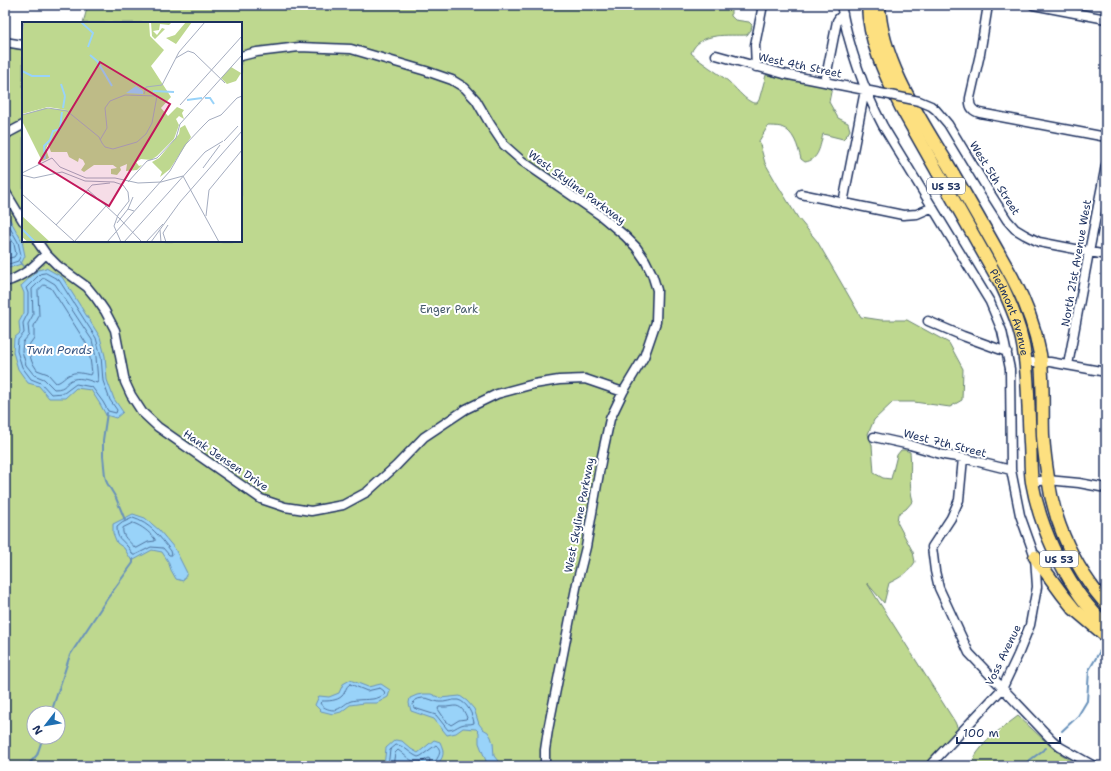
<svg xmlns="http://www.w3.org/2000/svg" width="1111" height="771" font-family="'Shantell Sans',sans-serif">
<rect width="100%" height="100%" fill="#fff"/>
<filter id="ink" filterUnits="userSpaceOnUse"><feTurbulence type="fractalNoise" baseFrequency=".025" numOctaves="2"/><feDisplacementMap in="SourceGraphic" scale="8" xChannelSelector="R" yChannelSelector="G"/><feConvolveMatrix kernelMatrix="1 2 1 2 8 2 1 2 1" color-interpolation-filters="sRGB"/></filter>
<g filter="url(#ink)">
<!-- green -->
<path fill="#bed88f" stroke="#6c8476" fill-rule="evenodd" d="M 88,5 L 731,5 L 731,16 L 735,20 L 749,22 L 752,25 L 751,30 L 747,35 C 728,36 700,31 691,53 C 702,64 716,71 728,81 C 736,88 742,97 751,102 C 754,103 754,103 757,103 L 759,100 L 766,75 L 832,87 L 829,102 L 838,118 L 848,123 L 850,130 L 847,135 L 843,139 L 823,134 C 820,146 819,160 805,162 L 801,159 C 798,147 794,131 781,127 C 777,126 772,126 768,126 L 759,141 L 765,163 L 777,184 L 798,218 L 817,241 L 861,317 L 881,320 L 907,320 L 949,343 L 963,369 L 962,400 L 950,407 L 914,402 L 893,402 L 874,420 L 868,434 L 872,445 L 874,473 L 883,478 L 891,479 L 897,455 L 901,450 L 905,450 L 910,452 C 912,468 908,485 913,501 L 906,509 L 898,514 L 897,522 L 913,552 L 915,562 C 909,572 900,578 889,583 L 884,603 L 867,583 L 955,722 L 958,729 L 956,733 L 926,766 L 5,766 L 5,47 L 23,50 L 23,241 L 241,241 L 241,23 L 83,23 ZM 34,713 L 58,713 L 58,737 L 34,737 Z
M 1018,716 L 1056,751 L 1074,762 L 1072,766 L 970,766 L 977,753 L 989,738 Z"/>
<!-- water -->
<path fill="#99d3f9" stroke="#6791bb" d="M 5,211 L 22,241 L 25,256 L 21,264 L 9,268 L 5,268 Z
M 46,268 L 62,277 L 100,337 L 105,356 L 107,380 L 114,399 L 123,412 L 116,418 L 106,415 L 100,404 L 91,390 L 76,388 L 65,398 L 49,398 L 39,386 L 28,383 L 18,369 L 13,352 L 14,338 L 20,333 L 19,322 L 24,313 L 24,293 L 21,286 L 38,270 Z
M 133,514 L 145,518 L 159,530 L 175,549 L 187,573 L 183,581 L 176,579 L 171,570 L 168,561 L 162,552 L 152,550 L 132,561 L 124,548 L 117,543 L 113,533 L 113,524 Z
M 350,680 L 368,687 L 381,684 L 390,690 L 388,697 L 377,703 L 364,703 L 350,705 L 341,712 L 333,714 L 321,711 L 315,705 L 319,696 L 329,697 L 339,693 L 343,684 Z
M 423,694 L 431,694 L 440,698 L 460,696 L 467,701 L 474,709 L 479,724 L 483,729 L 488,732 L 491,737 L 493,743 L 494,756 L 498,761 L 498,766 L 488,766 L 479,743 L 479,732 L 476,729 L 463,728 L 456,733 L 447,735 L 434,719 L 411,711 L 409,703 L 410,698 L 417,695 Z
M 395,740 L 402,741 L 411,749 L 418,753 L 434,740 L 440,742 C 445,753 444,757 436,766 L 384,766 L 386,748 Z"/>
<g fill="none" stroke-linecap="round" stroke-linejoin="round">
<!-- shore -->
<path stroke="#4d719c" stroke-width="1" d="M 5,219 L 18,242 L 21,255 L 18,261 L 9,264 L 5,264
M 5,229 L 14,244 L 16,254 L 14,257 L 5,259
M 46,273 L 59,280 L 96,338 L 101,356 L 103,381 L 110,400 L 117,410 L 116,413 L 108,411 L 103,402 L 92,387 L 76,384 L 64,393 L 51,394 L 41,383 L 31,379 L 22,367 L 17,351 L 18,340 L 24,333 L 23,323 L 28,313 L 28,293 L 26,288 L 40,274 Z
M 45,278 L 55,284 L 92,340 L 96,357 L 98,381 L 97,383 C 91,381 81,377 74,379 C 64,382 68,389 54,389 L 44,379 L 34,375 L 26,365 L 22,351 L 23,342 L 29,335 L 28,324 L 33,315 L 32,289 L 42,279 Z
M 44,285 L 51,288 L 86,343 L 90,358 L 92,373 L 91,375 C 84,374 77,371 71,374 C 65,376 62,382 56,383 L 48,374 L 37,370 L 32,362 L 28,350 L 29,345 L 34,338 L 34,326 L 39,316 L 38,291 Z
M 133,518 C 150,523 160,537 171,551 L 172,555 L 169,555 L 163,548 L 151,547 L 135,555 L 133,555 C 131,552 130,549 127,546 C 121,538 117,540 117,527 L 122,523 Z
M 133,523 C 142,526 149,532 155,539 L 155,541 L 148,542 L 137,548 L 135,548 C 130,541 121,537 123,528 Z
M 350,684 L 367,691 L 380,688 L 384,691 L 385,694 C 375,702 363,698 351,701 C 345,703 340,710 334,710 C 328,710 322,707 320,703 L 322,701 C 328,701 337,701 342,696 C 346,692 345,687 350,684 Z
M 423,698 C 430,698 432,701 439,702 C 445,703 452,699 458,700 C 467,702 473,715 474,723 C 470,725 465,723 461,725 C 456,727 454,730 448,730 L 436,715 L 414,708 L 413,704 L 414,701 L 418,699 Z
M 454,706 C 461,705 465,712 467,718 L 466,719 L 459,720 L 451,725 L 446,721 L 438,709 L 439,707 L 446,707 Z
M 388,766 L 390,750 L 396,745 C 404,745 410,754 418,757 L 421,756 L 436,745 C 445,753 435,758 434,766
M 393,766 L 395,753 L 398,750 C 404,754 411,763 419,762 C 423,762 426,759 429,758 L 430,760 L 428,766"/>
<!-- stream -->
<path stroke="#6791bb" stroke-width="2" d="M 20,262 L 26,269
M 107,413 L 103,440 L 103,456 L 105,476 L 107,483 L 116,498 L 125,520
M 51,713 L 70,655 L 107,599 L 133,563 L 133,559
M 1062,731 L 1078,716 L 1087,701 L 1089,670 L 1100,651
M 27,766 L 37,755 L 43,737
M 1022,766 L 1046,748"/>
<defs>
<path id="minor" d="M 841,5 C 849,47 863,88 883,126 L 990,302 L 1002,331 L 1010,369 L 1011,470 L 1020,515 L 1035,557 L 1037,587 L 1030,625 L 1018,655 L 1002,689 L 932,763
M 988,5 L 980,54 L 970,98 C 969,106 972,111 980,113 L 1106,137
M 1033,5 L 1106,19
M 5,42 L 23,45
M 716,55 L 784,74 L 880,93
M 241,56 L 257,52 L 299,47 L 351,49 L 426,71 L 452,80 L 465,88 L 476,100 L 490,124 L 504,145 L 522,161 L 600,215 L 625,236 L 636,247 L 645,260 L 652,274 L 657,290 L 656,322 L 644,357 L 623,392 L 610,419 L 602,456 L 586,547 L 577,583 L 548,730 L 545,750 L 545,766
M 756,67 L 755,45 L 763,5
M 825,82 L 837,21 L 839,18 L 843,14
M 5,136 L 8,133 L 23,125
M 988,190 L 1007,220 L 1015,229 L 1025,235 L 1039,242 L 1106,255
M 5,191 L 23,221
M 801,194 L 903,215 L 917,214 L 933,207
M 843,203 L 865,90
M 37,241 L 46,254 L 58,266 L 87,287 L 96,298 L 105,311 L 115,330 L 125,382 L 131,395 L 142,412 L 158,427 L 261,499 L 285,507 L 311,511 L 343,505 L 367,492 L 396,466 L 424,437 L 466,409 L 497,394 L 534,384 L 559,380 L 585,379 L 623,392
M 5,282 C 23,277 33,267 46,254
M 928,321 L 963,336 L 1007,352
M 1026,362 L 1050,362 L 1106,372
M 1068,365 L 1089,252 L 1106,165
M 874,437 L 910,445 L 944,455 L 963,458 L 1011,470
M 963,458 L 959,500 L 951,518 L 932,547 L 935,571 L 939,588 L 969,653 L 1052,740 L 1060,747 L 1094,766
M 1032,482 L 1048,480 L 1079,483 L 1106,488"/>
<g id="highway">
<path id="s1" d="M 868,5 C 869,41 885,75 901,107 L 1002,286 C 1010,303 1018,321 1022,340 C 1029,372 1028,410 1030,443 C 1031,456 1030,469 1032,482 C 1039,521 1056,559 1077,591 C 1085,604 1096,615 1106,626"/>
<path d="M 879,5 C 881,60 919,117 947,163 C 969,201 991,239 1012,277 C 1025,301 1035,327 1040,354 C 1044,381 1042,409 1043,436 C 1044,450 1046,465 1048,478 C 1053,516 1069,554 1091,585 C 1095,591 1101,598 1106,604"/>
<path d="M 1035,557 L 1062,594 L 1074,609 L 1106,636"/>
</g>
</defs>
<!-- minor casing -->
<use href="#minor" stroke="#1b2f5e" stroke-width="11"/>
<!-- highway casing -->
<use href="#highway" stroke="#1b2f5e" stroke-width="15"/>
<!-- minor -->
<use href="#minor" stroke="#fff" stroke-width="8"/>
<!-- highway -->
<use href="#highway" stroke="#fde080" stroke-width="12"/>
<defs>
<path id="minor-bridge" d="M 880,93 L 919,101 L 931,106 L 936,110 L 948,124 L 988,190"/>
</defs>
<!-- minor-bridge casing -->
<use href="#minor-bridge" stroke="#1b2f5e" stroke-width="11" stroke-linecap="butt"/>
<!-- minor-bridge -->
<use href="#minor-bridge" stroke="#fff" stroke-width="8"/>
</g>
</g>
<g text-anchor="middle" stroke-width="4" stroke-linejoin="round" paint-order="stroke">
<!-- shield labels -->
<g fill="#fff" stroke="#5f6d8e" stroke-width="1">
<rect x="927" y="178" width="38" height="16" rx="3"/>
<rect x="1040" y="551" width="38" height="16" rx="3"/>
</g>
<g font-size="10" font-weight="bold" fill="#1b2f5e">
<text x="946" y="190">US 53</text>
<text x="1059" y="563">US 53</text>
</g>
<!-- street labels -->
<g font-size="11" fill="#1b2f5e" stroke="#fff">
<text transform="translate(800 65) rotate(12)" y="4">West 4th Street</text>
<text transform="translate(995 178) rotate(58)" y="4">West 5th Street</text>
<text transform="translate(577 187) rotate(36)" y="4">West Skyline Parkway</text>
<text transform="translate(1076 263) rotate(-80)" y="4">North 21st Avenue West</text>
<text dy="4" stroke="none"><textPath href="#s1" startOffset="341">Piedmont Avenue</textPath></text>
<text transform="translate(945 443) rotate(14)" y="4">West 7th Street</text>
<text transform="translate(226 460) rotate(34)" y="4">Hank Jensen Drive</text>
<text transform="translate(579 515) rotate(-79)" y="4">West Skyline Parkway</text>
<text transform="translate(1003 655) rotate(-64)" y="4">Voss Avenue</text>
</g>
<!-- park labels -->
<g font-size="11" fill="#44596a" stroke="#fff">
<text x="449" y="313">Enger Park</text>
</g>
<!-- water labels -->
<g font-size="12" font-style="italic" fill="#3a5885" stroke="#fff">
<text x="59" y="354">Twin Ponds</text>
</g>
</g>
<!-- overview -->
<g transform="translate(22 22)">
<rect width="220" height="220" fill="#fff"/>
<path d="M 2,0 L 127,0 L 128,14 L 142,28 L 129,44 L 149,75 L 139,86 L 146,94 L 155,85 L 162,88 L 160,91 L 162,97 L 157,94 L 154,97 L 157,103 L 152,117 L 135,134 L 129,138 L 119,137 L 114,140 L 117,144 L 120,143 L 115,148 L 104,149 L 105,142 L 98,145 L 99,148 L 95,153 L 89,152 L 89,147 L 95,146 L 91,143 L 72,143 L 62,150 L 59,148 L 63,142 L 61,138 L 57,136 L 56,140 L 47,135 L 45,130 L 29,130 L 26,122 L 24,127 L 27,136 L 20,139 L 0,99 L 0,93 L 23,86 L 45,88 L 26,85 L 0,92 L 0,13 ZM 129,0 L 150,0 L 147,3 L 138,2 L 137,8 L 131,9 L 135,13 L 140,6 L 143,7 L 133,17 L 130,14 ZM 164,0 L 170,0 L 154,22 L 144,16 L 153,13 ZM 209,45 L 219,51 L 214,59 L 205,62 L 199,56 ZM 163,103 L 169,115 L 148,147 L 138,155 L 140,150 L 130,140 L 137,136 L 157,112 L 158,106 ZM 0,194 L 28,220 L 6,220 L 0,215 Z" fill="#bed88f"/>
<path d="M 114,64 L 121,69 L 121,72 L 104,71 Z" fill="#99d3f9"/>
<path fill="none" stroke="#99d3f9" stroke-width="2" d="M 59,0 L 71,11 L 66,25M 68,33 L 75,39 L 90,64M 0,49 L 10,54 L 28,54M 39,62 L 43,74M 131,69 L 152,70M 183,76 L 188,76 L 192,82M 165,78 L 180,76M 41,86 L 43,74M 23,137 L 22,124 L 28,118 L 31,109 L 38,107 L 40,90M 0,207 L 13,220"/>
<path fill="none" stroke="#a4acbf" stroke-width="1" d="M 0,12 L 2,0M 154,36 L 166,29 L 172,31 L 203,61M 122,72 L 124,65 L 140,63 L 157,30 L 183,0M 158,83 L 220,14M 0,93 L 26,86 L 45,89 L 77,115 L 80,121 L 83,125 L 91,127 L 115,120 L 124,112 L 130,101 L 135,74 L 103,73 L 88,79 L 83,86 L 85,106 L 78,118M 202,119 L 216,104M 181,146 L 198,123M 0,151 L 30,136 L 38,145 L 64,156 L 93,156 L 116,161 L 139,160 L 161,154M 0,153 L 12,156 L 40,150 L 63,159 L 92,160 L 101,163 L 106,170 L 107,179 L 96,193 L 92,204 L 99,220M 161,154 L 197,220M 106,160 L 125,139 L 135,136 L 154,116 L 158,102 L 220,33M 66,168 L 84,184M 0,172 L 53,220M 106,187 L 111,175M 184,194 L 187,168 L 220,128M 97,196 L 119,219M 95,201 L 106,187 L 112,189M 34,203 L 70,163 L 88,161M 138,208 L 139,220M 52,220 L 84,184 L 97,196M 85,220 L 148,149 L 163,123 L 181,104 L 187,98 L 199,93 L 215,76 L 220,74M 102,220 L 183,130 L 201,119M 124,220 L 141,202M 129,220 L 158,180 L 220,109M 144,220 L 141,211 L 146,203"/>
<path fill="#c2185b" fill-opacity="0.15" stroke="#c2185b" stroke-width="2" d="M 78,40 L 148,82 L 87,184 L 17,141 Z"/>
<rect width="220" height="220" fill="none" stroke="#1b2f5e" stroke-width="2"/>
</g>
<!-- margin -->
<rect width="1111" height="771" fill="none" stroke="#fff" stroke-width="20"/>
<rect x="10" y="10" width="1091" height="751" fill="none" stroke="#1b2f5e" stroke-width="1.5" filter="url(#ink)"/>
<!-- north arrow -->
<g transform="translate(46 725) rotate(239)"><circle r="19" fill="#ffffff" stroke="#a4acbf"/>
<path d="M0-3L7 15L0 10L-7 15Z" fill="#1f6fb2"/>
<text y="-6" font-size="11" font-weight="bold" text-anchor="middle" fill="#1b2f5e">N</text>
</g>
<!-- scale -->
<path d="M957 737v6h103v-6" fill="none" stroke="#1b2f5e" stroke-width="2"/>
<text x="963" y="737" font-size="12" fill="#1b2f5e" stroke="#ffffff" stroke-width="3" paint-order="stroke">100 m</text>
</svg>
